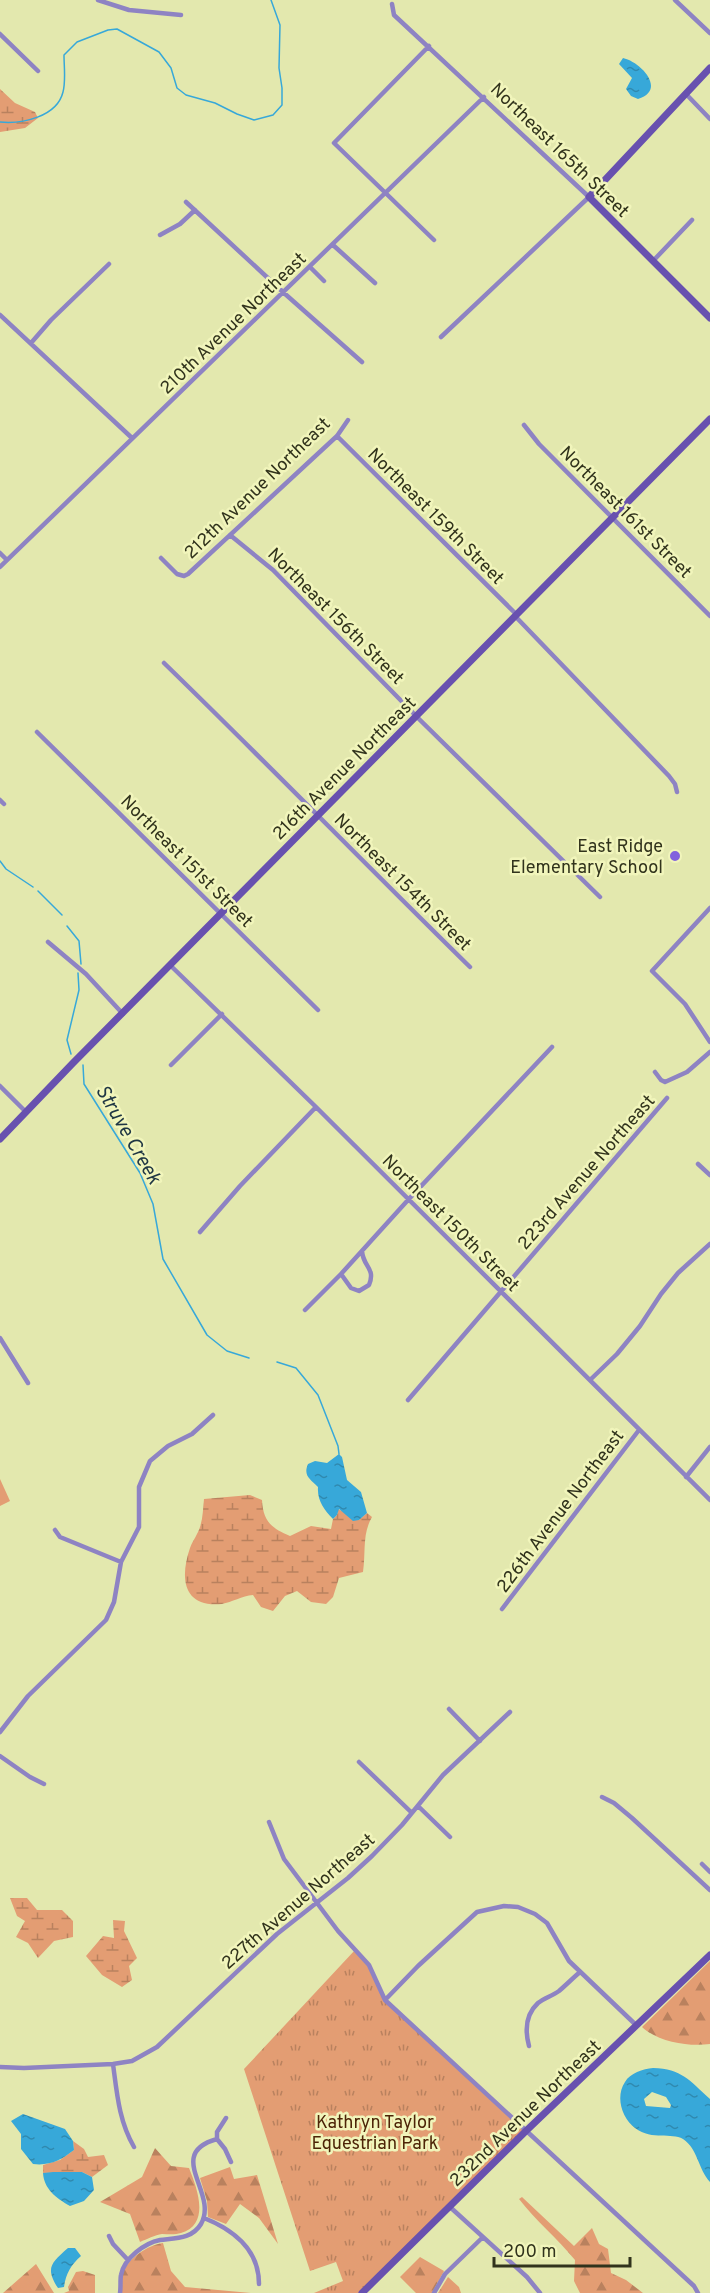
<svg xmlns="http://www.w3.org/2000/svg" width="710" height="2293" font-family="Overpass,sans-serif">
<defs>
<pattern id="forest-firs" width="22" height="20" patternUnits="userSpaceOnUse" patternTransform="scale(1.5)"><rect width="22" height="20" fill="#e39d73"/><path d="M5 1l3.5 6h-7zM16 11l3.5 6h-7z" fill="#b9815e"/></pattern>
<pattern id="wetland-marsh" width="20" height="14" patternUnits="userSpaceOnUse" patternTransform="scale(1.5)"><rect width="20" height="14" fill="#e39d73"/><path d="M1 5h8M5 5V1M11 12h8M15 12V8" fill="none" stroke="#b9815e"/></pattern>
<pattern id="park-tufts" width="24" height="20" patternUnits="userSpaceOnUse" patternTransform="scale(1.5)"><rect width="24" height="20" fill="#e39d73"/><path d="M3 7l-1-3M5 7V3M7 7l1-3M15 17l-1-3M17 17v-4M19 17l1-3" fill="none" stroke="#b9815e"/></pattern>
<pattern id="water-ripples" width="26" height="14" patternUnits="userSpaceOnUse" patternTransform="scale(1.5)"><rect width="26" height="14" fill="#37a8d9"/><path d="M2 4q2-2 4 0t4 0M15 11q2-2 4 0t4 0" fill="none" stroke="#2f89af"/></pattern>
</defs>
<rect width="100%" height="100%" fill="#e3e8ae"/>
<!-- grass -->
<path fill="#e39d73" d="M 0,1479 L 10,1501 L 0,1506 Z"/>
<!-- forest -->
<path fill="url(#forest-firs)" d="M 710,1961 L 710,2044 C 689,2047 658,2042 642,2027 Z
M 155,2148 L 171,2166 L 189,2168 C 197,2188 211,2224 181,2233 C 175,2235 168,2234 162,2234 C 155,2235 147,2239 140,2242 L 130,2214 L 100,2202 L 142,2177 Z
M 230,2167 L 234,2179 L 257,2175 L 278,2244 L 259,2218 L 240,2204 L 226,2224 L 208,2217 L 207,2201 L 200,2178 Z
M 522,2197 L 574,2246 L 592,2228 L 599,2244 L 608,2249 L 611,2273 L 626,2280 L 643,2293 L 580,2293 L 574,2281 L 575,2260 C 557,2238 536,2221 519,2199 Z
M 163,2243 L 171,2271 L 185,2287 L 251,2293 L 122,2293 C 122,2287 121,2278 123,2273 C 128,2258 148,2245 163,2243 Z
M 420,2257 L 444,2271 L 432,2293 L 416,2293 L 400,2277 Z
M 36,2264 L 54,2293 L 3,2293 Z
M 83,2271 L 95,2275 L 95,2293 L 64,2293 L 69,2291 L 68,2287 L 76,2272 Z
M 448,2277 L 459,2287 L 461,2293 L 438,2293 Z"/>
<!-- wetland -->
<path fill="url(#wetland-marsh)" d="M 0,89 L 15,103 L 35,112 L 38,118 L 25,128 L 0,132 Z
M 250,1495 L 262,1500 C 263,1521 271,1528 290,1536 L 311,1526 L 331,1529 L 333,1519 L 337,1515 L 338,1509 L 359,1520 L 367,1513 L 372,1517 C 362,1534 366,1552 363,1572 L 339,1578 L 333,1597 L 326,1604 L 311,1602 L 297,1591 L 285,1596 L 273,1611 L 261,1607 L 253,1595 C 242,1596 232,1602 222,1604 C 182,1608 180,1577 190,1548 C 193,1540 198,1534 200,1527 C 203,1518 203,1508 204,1499 Z
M 10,1898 L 27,1898 L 37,1910 L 62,1910 L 73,1921 L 73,1937 L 54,1941 L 38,1958 L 28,1943 L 16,1937 L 25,1921 L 17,1916 Z
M 113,1920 L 125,1921 L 124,1931 L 137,1958 L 129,1966 L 132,1980 L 122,1987 L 102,1975 L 86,1956 L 103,1936 L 114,1938 Z
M 73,2141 L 84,2149 L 88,2157 L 104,2155 L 108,2165 L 92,2177 L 82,2172 L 43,2173 L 43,2165 L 60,2160 L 74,2150 Z"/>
<!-- park -->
<path fill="url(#park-tufts)" d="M 355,1950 L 369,1965 L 385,2000 L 527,2130 L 362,2293 L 314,2293 L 343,2281 L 336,2262 L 310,2271 L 244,2069 Z"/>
<!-- water -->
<path fill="url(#water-ripples)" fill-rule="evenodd" d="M 623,58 C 641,62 667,90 638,99 L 631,96 L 626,89 L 632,78 L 619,64 Z
M 339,1454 L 342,1457 L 347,1480 L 361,1492 L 367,1513 L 359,1520 L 353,1521 L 339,1509 L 337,1515 L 333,1519 C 324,1510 317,1500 318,1487 C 310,1479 303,1476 308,1464 L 315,1461 L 327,1463 Z
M 653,2068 C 682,2069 689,2080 710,2099 L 710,2182 C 698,2169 698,2149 683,2139 C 671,2132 653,2141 635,2128 C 622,2118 615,2097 625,2082 C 630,2073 643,2069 653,2068 ZM 652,2092 L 666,2097 L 671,2105 L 670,2108 L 646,2106 L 644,2099 Z
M 23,2114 L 65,2129 L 73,2141 L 74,2150 C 61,2160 50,2166 33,2164 L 21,2149 L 21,2134 L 11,2121 Z
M 53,2172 L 82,2172 L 92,2177 L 94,2190 L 84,2201 L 70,2206 C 56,2198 44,2189 43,2173 Z
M 68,2248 L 75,2248 L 81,2256 C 71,2265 66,2273 64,2287 L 58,2288 C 45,2268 51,2263 68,2248 Z"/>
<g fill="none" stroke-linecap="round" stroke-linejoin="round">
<!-- stream -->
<path stroke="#37a8d9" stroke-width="1.5" d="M 0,122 C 22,124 57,117 63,92 C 66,81 64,67 64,55 L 77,42 L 108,30 L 117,29 L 159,52 L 171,68 L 177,88 L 186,95 L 215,103 L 237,114 L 254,120 L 273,115 L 282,105 L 282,88 L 279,68 L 280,25 L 271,0
M 0,861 L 6,869 L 33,887
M 38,891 L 62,915
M 67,926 L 79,941 L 81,964
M 71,1054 L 67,1040 L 79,990 L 78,973
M 83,1065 L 84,1084 L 140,1173 L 153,1204 L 163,1259 L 207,1335 L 227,1351 L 249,1358
M 277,1362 L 296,1368 L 318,1395 L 338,1446 L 339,1454"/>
<!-- street -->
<path stroke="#8e83c3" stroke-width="4.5" d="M 98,0 L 129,10 L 181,15
M 675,0 L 710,33
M 392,4 L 394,15 L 589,197 L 441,337
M 0,34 L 38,71
M 429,46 L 334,143 L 434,240
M 686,94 L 710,119
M 186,202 L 284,293 L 362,362
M 160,235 L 180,224 L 195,210
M 333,245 L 375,283
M 653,261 L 692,220
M 311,268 L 324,281
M 0,315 L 132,438
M 31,343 L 51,320 L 109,264
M 524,425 L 539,444 L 710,616
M 337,436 L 517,615
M 230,535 L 273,570 L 420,720 L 600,897
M 0,553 L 7,560
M 161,558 L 177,574 L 184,576 L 188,574 L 337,436 L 348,420
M 0,567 L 484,97
M 515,616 L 669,776 L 675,784 L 677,792
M 164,663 C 267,763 367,866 470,967
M 37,732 L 318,1010
M 0,800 L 4,804
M 710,908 L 652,971 L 685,1004 L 710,1042
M 48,942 L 86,974 L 123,1014
M 171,966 L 316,1107 L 710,1500
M 171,1065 L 222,1014
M 655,1072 L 661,1080 L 665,1082 L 687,1072 L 710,1052
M 0,1086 L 26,1112
M 698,1164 L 710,1175
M 200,1232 L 240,1186 L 316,1107
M 341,1274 L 351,1288 L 359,1291 L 369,1285 C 376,1268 363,1267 362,1251
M 305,1310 L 341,1274 L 408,1200 L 552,1047
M 0,1338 L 28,1383
M 590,1380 L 617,1354 L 640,1326 L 661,1294 L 678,1273 L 710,1244
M 408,1400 L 667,1098
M 686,1477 L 710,1447
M 55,1530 L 60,1537 L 121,1562
M 502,1609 L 639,1430
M 449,1709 L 480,1741
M 0,1732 L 28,1696 L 106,1620 L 114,1602 L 121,1562 L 139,1527 L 139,1487 L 150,1461 L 168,1446 L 192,1434 L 213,1415
M 0,1756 L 30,1777 L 44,1784
M 359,1762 L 412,1813
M 602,1797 L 614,1803 L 632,1818 L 710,1890
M 418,1806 L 450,1837
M 269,1822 L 284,1859 L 338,1931 L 369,1965 L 385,2000 L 694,2286 L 698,2293
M 702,1864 L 710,1872
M 385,2000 L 418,1966 L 477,1912 L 504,1906 L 518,1907 L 535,1914 L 547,1923 L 569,1961 L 636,2025
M 529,2046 C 525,2031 525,2015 538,2003 C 544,1998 552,1996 559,1991 C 566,1985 573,1978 580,1972
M 113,2064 C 117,2094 119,2121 134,2147
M 0,2067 L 24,2068 L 113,2064 L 132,2061 L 157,2047 L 277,1934 L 348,1878 L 372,1856 L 402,1825 L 443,1775 L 510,1712
M 226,2118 L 217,2132 L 217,2139 L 225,2149 L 231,2162
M 450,2207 L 527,2277 L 540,2293
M 204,2218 C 234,2230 259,2250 259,2284
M 109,2236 L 113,2244 L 128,2260
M 120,2293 C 121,2287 120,2280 121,2275 C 124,2258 145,2243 160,2240 C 176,2238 192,2239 201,2224 C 219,2193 164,2154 217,2139
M 434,2293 L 445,2274 L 483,2237"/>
<!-- secondary -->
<path stroke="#6851af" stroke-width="7" d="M 710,68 L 589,197 L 710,318
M 0,1139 L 73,1063 L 710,419
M 362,2293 L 527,2130 L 710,1955"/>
</g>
<!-- markers -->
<circle fill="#8262dd" stroke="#f1f5bb" stroke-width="2" cx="675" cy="856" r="6"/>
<g text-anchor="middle" stroke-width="5" stroke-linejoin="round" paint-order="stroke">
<!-- street labels -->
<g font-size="18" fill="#31331c" stroke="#f1f5bb">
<text transform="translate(560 150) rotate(44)" y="6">Northeast 165th Street</text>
<text transform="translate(233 323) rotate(-44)" y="6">210th Avenue Northeast</text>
<text transform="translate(257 488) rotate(-44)" y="6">212th Avenue Northeast</text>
<text transform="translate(626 512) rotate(45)" y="6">Northeast 161st Street</text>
<text transform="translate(436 516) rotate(45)" y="6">Northeast 159th Street</text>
<text transform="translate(336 616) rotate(45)" y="6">Northeast 156th Street</text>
<text transform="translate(344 768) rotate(-45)" y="6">216th Avenue Northeast</text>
<text transform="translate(187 861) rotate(45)" y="6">Northeast 151st Street</text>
<text transform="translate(403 882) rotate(45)" y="6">Northeast 154th Street</text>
<text transform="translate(586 1172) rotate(-49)" y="6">223rd Avenue Northeast</text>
<text transform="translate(451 1223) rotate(45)" y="6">Northeast 150th Street</text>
<text transform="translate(560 1511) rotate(-53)" y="6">226th Avenue Northeast</text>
<text transform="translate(298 1901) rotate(-41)" y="6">227th Avenue Northeast</text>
<text transform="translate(525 2113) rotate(-44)" y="6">232nd Avenue Northeast</text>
</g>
<!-- poi labels -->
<g font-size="18" fill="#31331c" stroke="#f1f5bb" text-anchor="end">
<text x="663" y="852">East Ridge<tspan x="663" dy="21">Elementary School</tspan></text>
</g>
<!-- park labels -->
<g font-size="18" fill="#4d2407" stroke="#f1f5bb">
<text x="375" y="2128">Kathryn Taylor<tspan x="375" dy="21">Equestrian Park</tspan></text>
</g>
<!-- water labels -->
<g font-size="20" font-style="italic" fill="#203744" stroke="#f1f5bb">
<text transform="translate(129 1134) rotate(60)" y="7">Struve Creek</text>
</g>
</g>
<!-- scale -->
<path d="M494 2257v9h136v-9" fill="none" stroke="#31331c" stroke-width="3"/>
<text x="503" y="2257" font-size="18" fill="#31331c" stroke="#f1f5bb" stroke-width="4.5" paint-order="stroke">200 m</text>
</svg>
